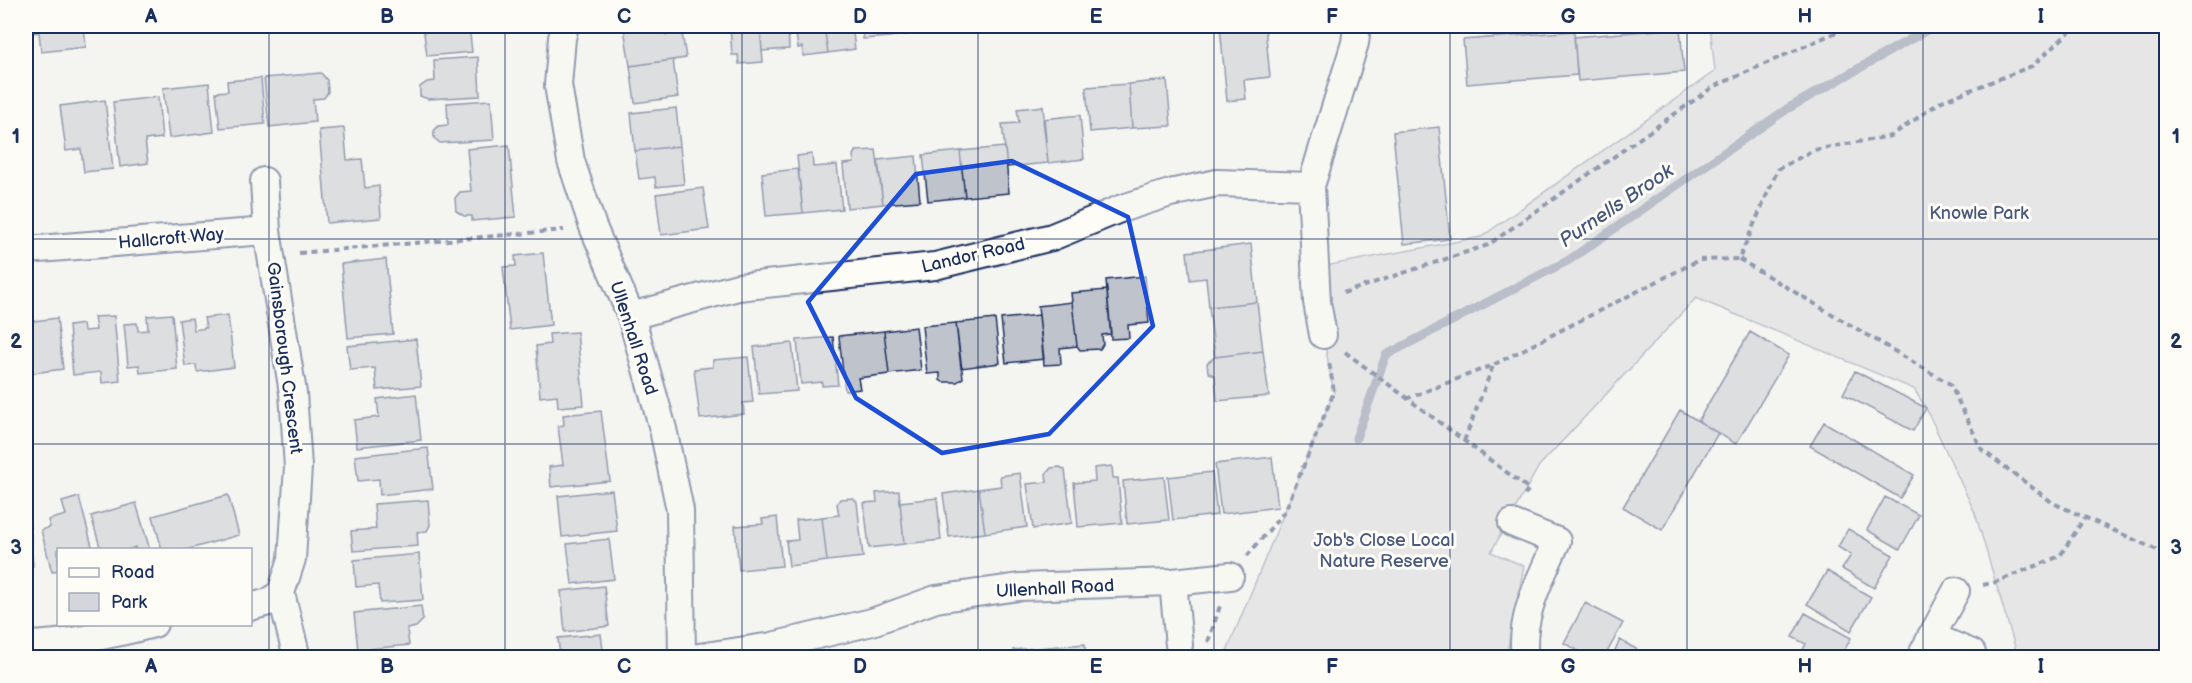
<svg xmlns="http://www.w3.org/2000/svg" width="2192" height="683" font-family="'Balsamiq Sans',sans-serif">
<rect width="100%" height="100%" fill="#f4f4f1"/>
<filter id="ink" filterUnits="userSpaceOnUse"><feTurbulence type="fractalNoise" baseFrequency=".0167" numOctaves="2"/><feDisplacementMap in="SourceGraphic" scale="12" xChannelSelector="R" yChannelSelector="G"/><feConvolveMatrix kernelMatrix="1 2 1 2 8 2 1 2 1" color-interpolation-filters="sRGB"/></filter>
<g filter="url(#ink)">
<!-- green -->
<path fill="#d4d6db" stroke="#78829c" stroke-width="1.5" d="M 1710,26 L 2166,26 L 2166,657 L 2018,657 L 1975,513 L 1926,408 L 1914,389 L 1696,298 L 1539,466 L 1491,552 L 1524,566 L 1506,657 L 1224,658 L 1334,392 L 1323,335 L 1314,268 L 1481,237 L 1715,71 Z"/>
<g fill="none" stroke-linecap="round" stroke-linejoin="round">
<!-- stream -->
<path stroke="#717c98" stroke-width="9" d="M 1356,438 L 1386,355 L 1569,260 L 1787,109 L 1934,26"/>
</g>
<!-- building -->
<path fill="#bfc3cc" stroke="#1b2f5e" stroke-width="1.5" d="M 33,26 L 84,26 L 86,47 L 41,52 L 39,32 L 34,33 Z
M 423,26 L 469,26 L 472,52 L 427,56 Z
M 644,26 L 665,26 L 666,35 L 682,33 L 686,58 L 630,66 L 624,28 Z
M 730,26 L 760,26 L 763,62 L 739,64 L 738,55 L 732,55 Z
M 760,26 L 788,26 L 789,49 L 762,51 Z
M 795,26 L 824,26 L 828,53 L 803,56 L 802,47 L 798,48 Z
M 824,26 L 852,26 L 855,49 L 828,53 Z
M 862,26 L 888,26 L 889,37 L 863,39 Z
M 888,26 L 918,26 L 919,33 L 889,37 Z
M 1220,26 L 1265,26 L 1270,77 L 1244,80 L 1246,99 L 1227,101 Z
M 1680,28 L 1684,72 L 1578,81 L 1574,37 Z
M 1574,31 L 1577,75 L 1467,84 L 1463,40 Z
M 478,57 L 480,96 L 428,99 L 420,96 L 420,87 L 427,82 L 435,81 L 434,60 Z
M 673,60 L 678,97 L 635,103 L 630,66 Z
M 321,73 L 327,80 L 328,92 L 324,98 L 313,99 L 315,122 L 269,127 L 264,78 Z
M 261,78 L 265,124 L 220,128 L 216,92 L 228,91 L 227,81 Z
M 1167,80 L 1171,126 L 1132,128 L 1129,84 Z
M 209,83 L 214,132 L 169,138 L 163,88 Z
M 1129,84 L 1132,128 L 1090,132 L 1086,87 Z
M 158,97 L 162,138 L 145,140 L 148,163 L 120,167 L 113,102 Z
M 105,100 L 113,169 L 84,172 L 81,149 L 66,151 L 60,106 Z
M 491,100 L 494,140 L 440,143 L 434,138 L 434,131 L 438,126 L 448,125 L 447,103 Z
M 1043,106 L 1048,163 L 1007,167 L 1002,124 L 1019,123 L 1017,109 Z
M 676,108 L 680,146 L 635,151 L 631,113 Z
M 1080,115 L 1084,159 L 1048,163 L 1043,119 Z
M 1439,127 L 1450,239 L 1404,244 L 1393,132 Z
M 344,128 L 347,160 L 362,159 L 365,188 L 379,186 L 381,218 L 327,223 L 319,130 Z
M 509,145 L 516,217 L 472,221 L 472,216 L 464,216 L 456,211 L 455,198 L 460,192 L 471,191 L 467,149 Z
M 680,146 L 684,184 L 656,187 L 655,177 L 639,179 L 635,151 Z
M 1005,147 L 1009,193 L 965,197 L 960,151 Z
M 876,150 L 883,204 L 847,208 L 843,164 L 854,163 L 853,155 L 856,151 Z
M 960,151 L 965,197 L 928,201 L 923,155 Z
M 812,154 L 813,167 L 837,165 L 842,209 L 803,213 L 797,156 Z
M 916,156 L 920,201 L 883,204 L 878,160 Z
M 798,169 L 803,213 L 766,216 L 762,173 Z
M 703,188 L 709,229 L 661,235 L 656,194 Z
M 1251,244 L 1257,302 L 1209,307 L 1206,278 L 1190,280 L 1187,252 Z
M 543,253 L 551,325 L 510,330 L 503,267 L 516,266 L 515,256 Z
M 386,259 L 393,334 L 348,338 L 341,264 Z
M 1145,276 L 1149,323 L 1128,325 L 1129,338 L 1111,339 L 1106,280 Z
M 1107,290 L 1111,334 L 1102,335 L 1103,344 L 1100,349 L 1080,350 L 1077,346 L 1071,293 Z
M 1072,302 L 1077,346 L 1060,348 L 1061,364 L 1044,365 L 1038,306 Z
M 1257,302 L 1263,351 L 1215,357 L 1209,307 Z
M 172,314 L 177,369 L 140,373 L 139,365 L 128,366 L 124,324 L 137,323 L 138,331 L 148,330 L 147,316 Z
M 228,315 L 234,367 L 197,372 L 196,365 L 185,366 L 179,320 L 192,318 L 194,330 L 206,328 L 204,318 Z
M 1039,315 L 1044,359 L 1006,363 L 1001,319 Z
M 114,316 L 120,381 L 102,383 L 101,372 L 73,375 L 69,326 L 83,324 L 84,331 L 96,330 L 94,317 Z
M 57,318 L 63,369 L 26,374 L 26,322 Z
M 995,319 L 1000,363 L 961,368 L 956,323 Z
M 956,323 L 963,378 L 957,382 L 943,382 L 940,380 L 940,373 L 927,374 L 922,326 Z
M 916,327 L 921,370 L 889,374 L 884,331 Z
M 884,331 L 889,374 L 858,378 L 860,389 L 845,391 L 839,336 Z
M 577,332 L 584,405 L 558,407 L 557,395 L 540,397 L 536,346 L 550,344 L 549,334 Z
M 1750,332 L 1789,355 L 1736,444 L 1698,421 Z
M 833,337 L 838,385 L 822,386 L 822,382 L 801,384 L 797,340 Z
M 416,339 L 421,386 L 377,390 L 375,368 L 350,370 L 347,346 Z
M 792,343 L 797,391 L 759,394 L 754,347 Z
M 1263,351 L 1269,396 L 1217,401 L 1215,376 L 1208,372 L 1207,363 L 1215,357 Z
M 748,357 L 753,402 L 743,403 L 744,414 L 700,419 L 694,369 L 713,367 L 713,360 Z
M 1855,371 L 1926,408 L 1913,431 L 1843,394 Z
M 416,394 L 421,440 L 357,447 L 354,420 L 379,417 L 377,399 Z
M 1680,410 L 1718,433 L 1662,530 L 1623,507 Z
M 601,411 L 610,481 L 551,487 L 549,467 L 563,465 L 558,426 L 564,425 L 563,415 Z
M 1824,422 L 1914,475 L 1900,498 L 1810,446 Z
M 428,448 L 433,489 L 380,495 L 379,479 L 358,481 L 355,456 Z
M 1272,457 L 1278,507 L 1221,514 L 1215,464 Z
M 1112,466 L 1113,478 L 1118,478 L 1122,523 L 1078,527 L 1074,483 L 1095,481 L 1094,468 Z
M 1060,467 L 1065,470 L 1072,523 L 1033,529 L 1027,484 L 1047,482 L 1046,474 L 1051,468 Z
M 1212,472 L 1217,515 L 1173,520 L 1168,477 Z
M 1020,473 L 1027,527 L 985,533 L 979,489 L 1001,486 L 1000,476 Z
M 1164,477 L 1169,520 L 1127,524 L 1123,481 Z
M 979,489 L 985,533 L 949,537 L 943,494 Z
M 612,490 L 617,531 L 562,537 L 558,496 Z
M 899,491 L 904,544 L 869,548 L 864,503 L 877,502 L 876,493 Z
M 228,495 L 239,535 L 186,550 L 162,550 L 153,516 Z
M 79,497 L 93,550 L 58,550 L 58,570 L 52,572 L 41,530 L 50,527 L 48,520 L 66,515 L 62,502 Z
M 1885,497 L 1919,515 L 1900,549 L 1867,530 Z
M 853,498 L 857,502 L 863,557 L 827,561 L 822,517 L 839,515 L 837,504 L 840,499 Z
M 937,498 L 941,540 L 904,544 L 900,502 Z
M 428,500 L 430,525 L 427,531 L 417,532 L 418,546 L 353,551 L 351,531 L 376,529 L 374,504 Z
M 136,503 L 150,550 L 136,550 L 135,547 L 128,550 L 101,550 L 91,516 Z
M 29,515 L 33,566 L 26,567 L 26,516 Z
M 777,517 L 782,566 L 739,570 L 735,526 L 763,524 L 762,519 Z
M 822,517 L 827,561 L 789,566 L 786,541 L 798,540 L 796,520 Z
M 1848,529 L 1893,555 L 1874,588 L 1842,569 L 1851,555 L 1838,547 Z
M 609,539 L 614,579 L 572,584 L 567,544 Z
M 419,554 L 423,600 L 380,603 L 378,585 L 356,587 L 354,560 Z
M 1827,571 L 1871,597 L 1851,631 L 1807,604 Z
M 604,586 L 609,626 L 565,632 L 561,591 Z
M 1585,603 L 1623,623 L 1604,658 L 1591,658 L 1564,643 Z
M 421,606 L 423,620 L 416,627 L 407,629 L 409,645 L 358,650 L 354,613 Z
M 1805,613 L 1851,638 L 1840,658 L 1799,657 L 1806,644 L 1792,637 Z
M 601,634 L 604,658 L 560,658 L 558,638 Z
M 1620,640 L 1652,658 L 1611,658 Z
M 1085,644 L 1086,658 L 1049,658 L 1048,647 Z
M 1048,647 L 1049,658 L 1014,658 L 1013,650 Z"/>
<g fill="none" stroke-linecap="round" stroke-linejoin="round">
<defs>
<path id="street" d="M 565,26 L 562,38 L 558,85 L 571,161 L 593,227 L 631,316 L 663,429 L 680,510 L 682,658
M 26,250 L 267,231
M 631,316 L 738,287 L 935,266 L 1052,237 L 1120,209 L 1170,193 L 1217,183 L 1311,186
M 1323,335 L 1317,302 L 1311,186 L 1355,43 L 1357,26
M 1512,523 L 1557,541 C 1541,578 1519,616 1525,658
M 1173,582 L 1179,645
M 281,593 L 297,658
M 250,607 L 269,602 L 281,593 L 292,559 L 298,467 L 293,393 L 267,231 L 264,181
M 1931,636 L 1972,653
M 26,645 C 69,644 112,635 154,624
M 692,658 L 772,646 L 872,622 L 936,599 L 1019,587 L 1173,582 L 1230,576
M 1920,658 L 1956,591"/>
</defs>
<!-- street casing -->
<use href="#street" stroke="#1b2f5e" stroke-width="30"/>
<!-- path -->
<path stroke="#1b2f5e" stroke-width="4" stroke-dasharray="6 4.5" stroke-linecap="butt" d="M 299,253 L 564,230
M 1739,259 L 1950,384 L 1982,450 L 2053,503 L 2166,554
M 1343,293 L 1488,245 L 1713,87 L 1850,26
M 1345,352 L 1529,489 L 1523,497
M 1406,399 L 1493,365 L 1699,260 L 1739,259 L 1778,169 L 1814,150 L 1891,136 L 1942,101 L 2032,66 L 2076,26
M 1464,441 L 1493,366
M 1247,556 L 1285,511 L 1334,392 L 1329,362
M 1983,585 L 1996,582 L 2060,556 L 2085,517
M 1208,642 L 1220,606"/>
<!-- street -->
<use href="#street" stroke="#fdfcf7" stroke-width="26"/>
</g>
</g>
<!-- marked area -->
<path d="M0 0H2192V683H0ZM 1012,161 L 1128,217 L 1153,326 L 1049,434 L 942,453 L 856,398 L 808,302 L 916,174 Z" fill="#f4f4f1" fill-opacity=".55" fill-rule="evenodd"/>
<path fill="none" stroke="#1d4ed8" stroke-width="4.5" stroke-linejoin="round" d="M 1012,161 L 1128,217 L 1153,326 L 1049,434 L 942,453 L 856,398 L 808,302 L 916,174 Z"/>
<!-- grid -->
<path fill="none" stroke="#1b2f5e" stroke-width="1.5" stroke-opacity="0.55" d="M 269,26 L 269,658M 505,26 L 505,658M 742,26 L 742,658M 978,26 L 978,658M 1214,26 L 1214,658M 1450,26 L 1450,658M 1687,26 L 1687,658M 1923,26 L 1923,658M 26,239 L 2166,239M 26,444 L 2166,444"/>
<g text-anchor="middle" stroke-width="6" stroke-linejoin="round" paint-order="stroke">
<!-- park labels -->
<g font-size="18" fill="#49597d" stroke="#fdfcf7">
<text x="1979" y="219">Knowle Park</text>
<text x="1384" y="546">Job's Close Local<tspan x="1384" dy="21">Nature Reserve</tspan></text>
</g>
<!-- street labels -->
<g font-size="18" fill="#1b2f5e" stroke="#fdfcf7">
<text transform="translate(171 238) rotate(-5)" y="6">Hallcroft Way</text>
<text transform="translate(973 255) rotate(-13)" y="6">Landor Road</text>
<text transform="translate(634 338) rotate(72)" y="6">Ullenhall Road</text>
<text transform="translate(285 358) rotate(83)" y="6">Gainsborough Crescent</text>
<text transform="translate(1055 588) rotate(-3)" y="6">Ullenhall Road</text>
</g>
<!-- water labels -->
<g font-size="20" font-style="italic" fill="#46567b" stroke="#fdfcf7">
<text transform="translate(1616 205) rotate(-34)" y="7">Purnells Brook</text>
</g>
</g>
<!-- margin -->
<rect width="2192" height="683" fill="none" stroke="#fdfcf7" stroke-width="66"/>
<!-- legend -->
<rect x="57" y="548" width="195" height="78" fill="#fdfcf7" stroke="#a3aaba" stroke-width="1.5"/>
<rect x="69" y="568" width="30" height="9" fill="#fdfcf7" stroke="#a3aaba" stroke-width="1.5"/>
<text x="111" y="578" font-size="18" fill="#1b2f5e">Road</text>
<rect x="69" y="593" width="30" height="18" fill="#d4d6db" stroke="#a3aaba" stroke-width="1.5"/>
<text x="111" y="608" font-size="18" fill="#1b2f5e">Park</text>
<rect x="33" y="33" width="2126" height="617" fill="none" stroke="#1b2f5e" stroke-width="2"/>
<g font-size="20" text-anchor="middle" font-weight="bold" fill="#1b2f5e">
<text x="151" y="23">A</text>
<text x="387" y="23">B</text>
<text x="624" y="23">C</text>
<text x="860" y="23">D</text>
<text x="1096" y="23">E</text>
<text x="1332" y="23">F</text>
<text x="1568" y="23">G</text>
<text x="1805" y="23">H</text>
<text x="2041" y="23">I</text>
<text x="16" y="143">1</text>
<text x="2176" y="143">1</text>
<text x="16" y="348">2</text>
<text x="2176" y="348">2</text>
<text x="16" y="554">3</text>
<text x="2176" y="554">3</text>
<text x="151" y="673">A</text>
<text x="387" y="673">B</text>
<text x="624" y="673">C</text>
<text x="860" y="673">D</text>
<text x="1096" y="673">E</text>
<text x="1332" y="673">F</text>
<text x="1568" y="673">G</text>
<text x="1805" y="673">H</text>
<text x="2041" y="673">I</text>
</g>
</svg>
